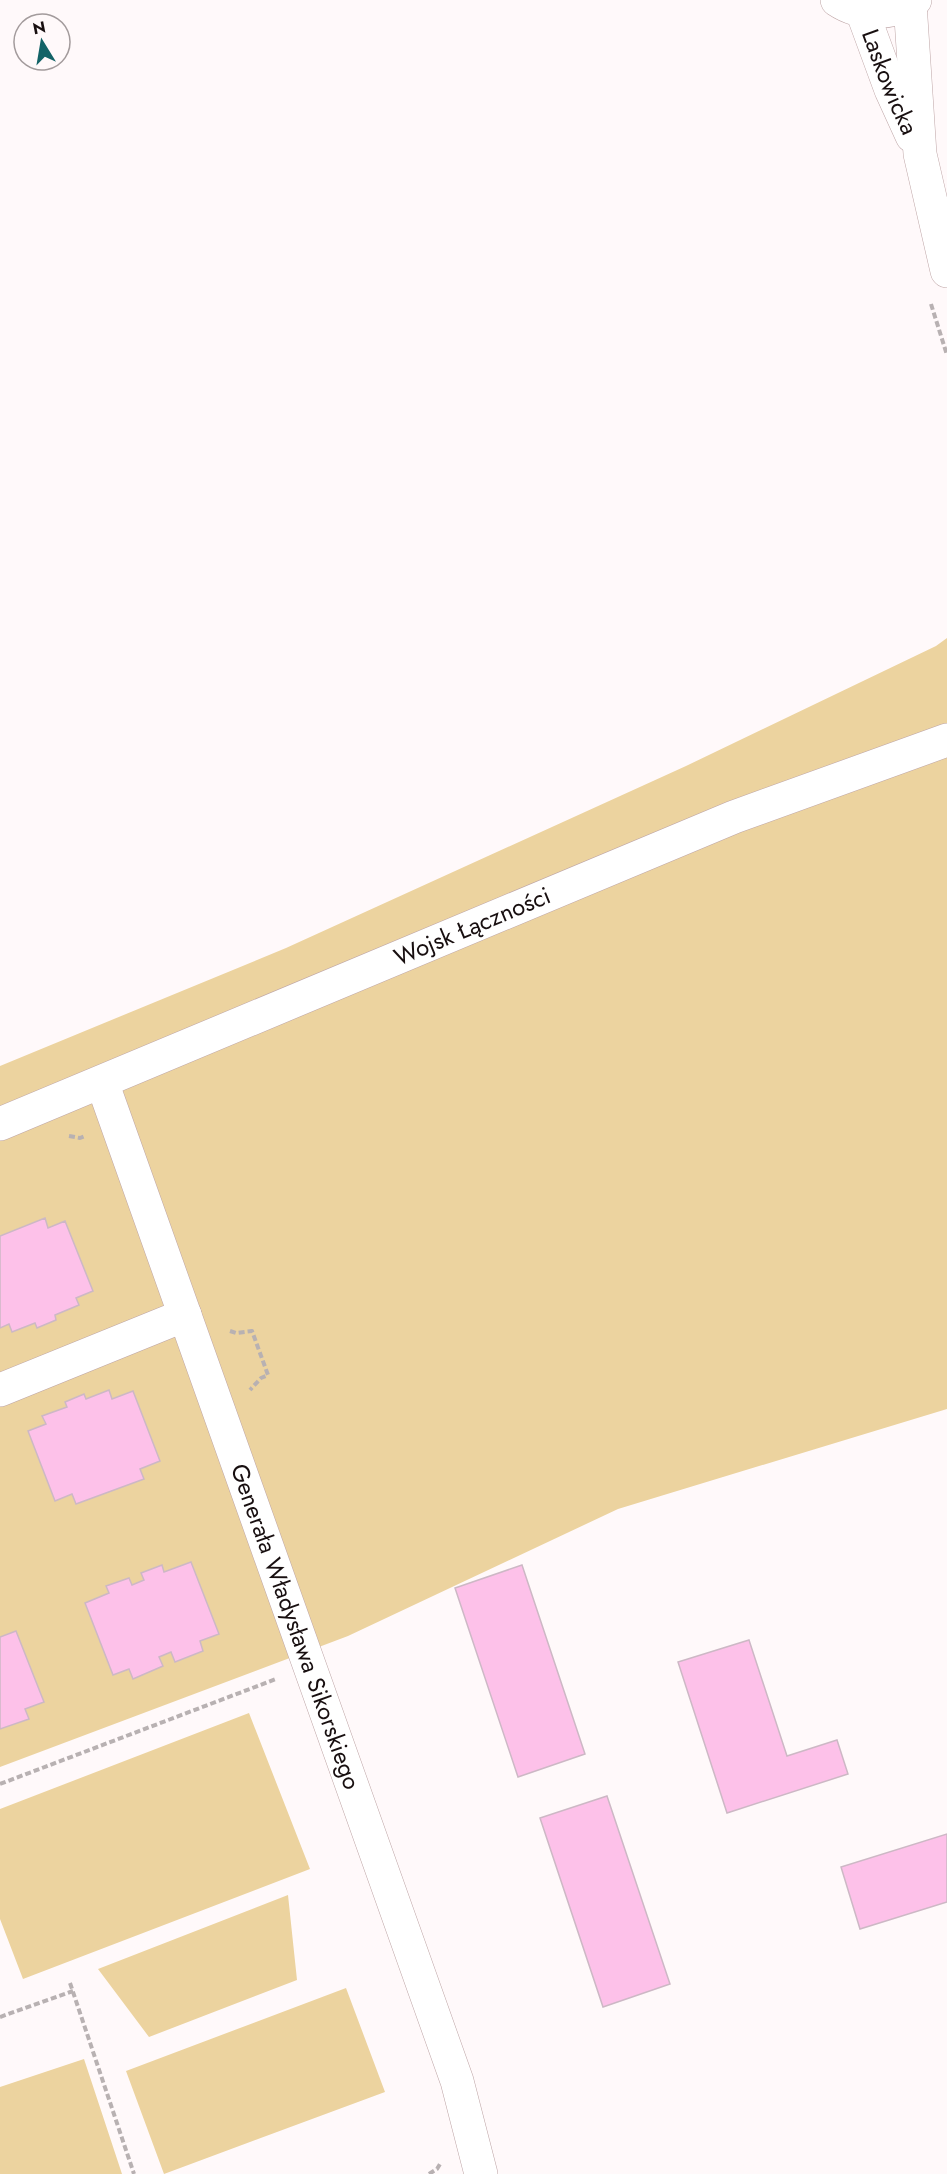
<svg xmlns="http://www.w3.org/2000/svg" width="947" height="2174" font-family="Jost,sans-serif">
<rect width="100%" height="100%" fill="#fff9fa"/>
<!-- green -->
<path fill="#ecd39f" d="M 947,638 L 947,1409 L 618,1509 L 348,1636 L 0,1767 L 0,1066 L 286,948 L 686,766 L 936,646 Z
M 249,1713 L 310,1869 L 23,1979 L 0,1919 L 0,1809 Z
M 288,1895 L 297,1980 L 149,2037 L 98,1969 Z
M 346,1988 L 385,2092 L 164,2174 L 126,2071 Z
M 84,2059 L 122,2174 L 0,2174 L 0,2087 Z"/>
<!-- building -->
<path fill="#fdc1e9" stroke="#cdb8c5" stroke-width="1.5" d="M 45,1218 L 48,1228 L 65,1221 L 93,1291 L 76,1298 L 79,1305 L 55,1315 L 56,1320 L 37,1328 L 35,1323 L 12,1332 L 9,1324 L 0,1328 L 0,1236 Z
M 109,1390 L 112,1399 L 133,1391 L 160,1461 L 140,1469 L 144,1479 L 76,1504 L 72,1494 L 55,1501 L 28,1431 L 46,1424 L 42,1416 L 67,1407 L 65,1402 L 84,1394 L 86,1399 Z
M 191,1562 L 219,1634 L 200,1641 L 203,1651 L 175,1662 L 171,1652 L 159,1657 L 163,1666 L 133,1679 L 129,1669 L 113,1675 L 85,1603 L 109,1593 L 106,1586 L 129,1578 L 132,1585 L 144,1580 L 141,1573 L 162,1565 L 164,1572 Z
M 522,1565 L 585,1754 L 518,1777 L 455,1588 Z
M 16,1631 L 44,1702 L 25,1709 L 29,1719 L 0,1729 L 0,1637 Z
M 749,1640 L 787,1756 L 837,1740 L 848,1774 L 727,1813 L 678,1662 Z
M 607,1796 L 670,1984 L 603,2007 L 540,1818 Z
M 947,1834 L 947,1902 L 860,1929 L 841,1867 Z"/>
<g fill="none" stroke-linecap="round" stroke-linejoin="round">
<defs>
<g id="minor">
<path d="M 910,3 L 920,154 L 947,271"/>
<path id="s1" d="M 862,11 L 891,90 L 912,136"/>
<path id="s2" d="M 102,1082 L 457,2081 L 481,2174"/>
<path id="s3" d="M 0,1124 L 734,817 L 947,740"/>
<path d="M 0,1390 L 185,1315"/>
</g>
<path id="major" d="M 837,0 C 861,16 892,15 915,0"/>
</defs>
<!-- minor casing -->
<use href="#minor" stroke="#bea5a6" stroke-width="34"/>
<!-- major casing -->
<use href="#major" stroke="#bea5a6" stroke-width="34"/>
<!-- path -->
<path stroke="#b8b1b2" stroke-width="4" stroke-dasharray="6 3" stroke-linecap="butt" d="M 931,304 L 947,355
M 69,1136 L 80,1138 L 85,1136
M 230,1331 L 236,1333 L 252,1331 L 268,1375 L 261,1378 L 250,1390
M 0,1784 L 276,1679
M 70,1983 L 134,2174
M 0,2017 L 73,1991
M 429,2174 L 437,2169 L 440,2164"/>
<!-- minor -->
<use href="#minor" stroke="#fff" stroke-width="33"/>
<!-- major -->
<use href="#major" stroke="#fff" stroke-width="33"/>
</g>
<g text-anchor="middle" stroke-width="4.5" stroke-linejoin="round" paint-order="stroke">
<!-- street labels -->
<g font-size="24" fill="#180f10" stroke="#fff9fa">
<text dy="8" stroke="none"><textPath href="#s1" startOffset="76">Laskowicka</textPath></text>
<text dy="8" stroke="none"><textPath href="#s3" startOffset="512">Wojsk Łączności</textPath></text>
<text dy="8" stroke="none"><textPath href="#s2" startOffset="578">Generała Władysława Sikorskiego</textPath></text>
</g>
</g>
<!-- north arrow -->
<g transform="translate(42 42) rotate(349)"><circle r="28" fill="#fff9fa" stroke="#a39b9c" stroke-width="1.5"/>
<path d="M0-4.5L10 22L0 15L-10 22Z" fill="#136367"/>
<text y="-9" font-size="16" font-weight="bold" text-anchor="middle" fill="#180f10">N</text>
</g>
</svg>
